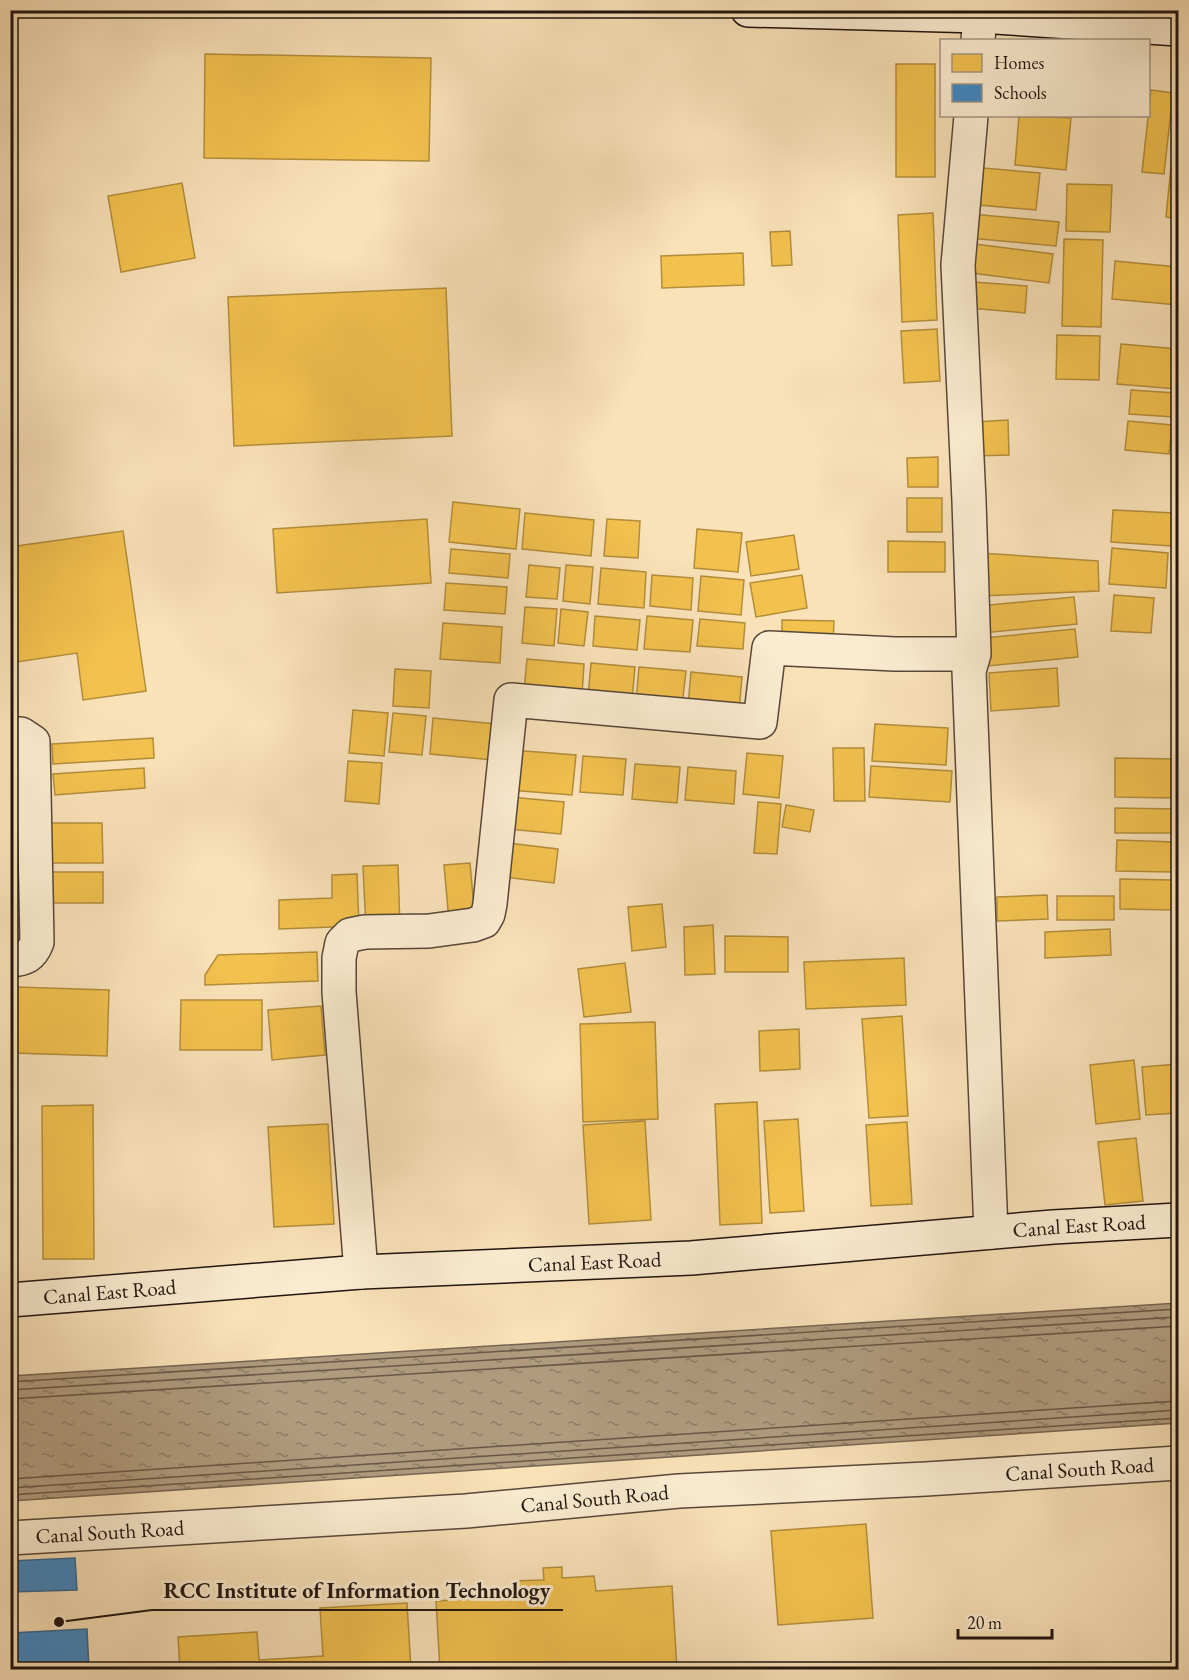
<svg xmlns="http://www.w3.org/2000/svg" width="1189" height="1680" font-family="'EB Garamond',serif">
<defs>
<pattern id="water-ripples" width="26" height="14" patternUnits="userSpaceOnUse" patternTransform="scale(1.5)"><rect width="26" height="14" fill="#b09b7f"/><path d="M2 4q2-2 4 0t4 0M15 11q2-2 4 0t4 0" fill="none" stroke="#8f7d66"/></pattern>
</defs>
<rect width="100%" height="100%" fill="#f9e1b8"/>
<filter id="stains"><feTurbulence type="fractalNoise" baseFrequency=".00333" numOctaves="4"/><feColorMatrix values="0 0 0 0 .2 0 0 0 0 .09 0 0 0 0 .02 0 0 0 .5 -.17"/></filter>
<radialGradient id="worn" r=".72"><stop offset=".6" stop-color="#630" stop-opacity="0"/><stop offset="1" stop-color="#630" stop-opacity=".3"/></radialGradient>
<!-- water -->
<path fill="url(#water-ripples)" stroke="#776552" stroke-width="1.5" d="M 1178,1303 L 1178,1423 L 11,1501 L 11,1376 Z"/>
<!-- homes -->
<path fill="#f2c14e" stroke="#b38d3b" stroke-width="1.5" d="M 205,54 L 431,58 L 429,161 L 204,158 Z
M 896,64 L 935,64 L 935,177 L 896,177 Z
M 1151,90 L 1173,93 L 1164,174 L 1142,172 Z
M 1178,110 L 1178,155 L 1173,155 Z
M 1019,116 L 1071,118 L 1066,170 L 1015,165 Z
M 1171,166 L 1178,167 L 1178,219 L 1166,217 Z
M 971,167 L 1040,173 L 1036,210 L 967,204 Z
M 182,183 L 195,258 L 121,272 L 108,196 Z
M 1067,184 L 1112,185 L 1110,232 L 1066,231 Z
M 933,213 L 937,320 L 902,322 L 898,215 Z
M 971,214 L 1059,222 L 1056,246 L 969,238 Z
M 790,231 L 792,265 L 772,266 L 770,232 Z
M 1064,239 L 1103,240 L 1101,327 L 1062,326 Z
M 975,244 L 1053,254 L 1049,283 L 972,273 Z
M 743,253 L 744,285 L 662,288 L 661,256 Z
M 1115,261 L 1178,267 L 1178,305 L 1112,299 Z
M 973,282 L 1027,286 L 1025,313 L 970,308 Z
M 446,288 L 452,436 L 234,446 L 228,297 Z
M 937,329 L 940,381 L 904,383 L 901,331 Z
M 1057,335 L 1100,336 L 1099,380 L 1056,379 Z
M 1121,344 L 1178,349 L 1177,389 L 1117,384 Z
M 1131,390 L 1176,393 L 1174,417 L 1129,414 Z
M 1008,420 L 1009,455 L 975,456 L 974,422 Z
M 1128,421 L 1172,425 L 1169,454 L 1125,450 Z
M 938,457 L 938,487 L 908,487 L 907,458 Z
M 907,498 L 942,498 L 942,532 L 907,532 Z
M 453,502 L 520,509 L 516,549 L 449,542 Z
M 1113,510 L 1175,513 L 1172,546 L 1111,542 Z
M 525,513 L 594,520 L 591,556 L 522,549 Z
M 427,519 L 431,583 L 277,593 L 273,529 Z
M 607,519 L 640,521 L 638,558 L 604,556 Z
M 697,529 L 742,533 L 738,572 L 694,568 Z
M 123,531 L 146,691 L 83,700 L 77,653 L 10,663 L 10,547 Z
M 794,535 L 799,569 L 751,576 L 746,542 Z
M 888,541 L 945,542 L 945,572 L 888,572 Z
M 1112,548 L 1168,553 L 1166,588 L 1109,584 Z
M 451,549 L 510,554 L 508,578 L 449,573 Z
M 979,553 L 1098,561 L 1099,591 L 980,596 Z
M 529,565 L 560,568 L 557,599 L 526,597 Z
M 566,565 L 593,567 L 590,604 L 563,601 Z
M 601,568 L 646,572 L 644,608 L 598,604 Z
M 652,575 L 693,578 L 691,610 L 650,606 Z
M 802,575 L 807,608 L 756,617 L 750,583 Z
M 701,576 L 744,580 L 741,615 L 698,611 Z
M 446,583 L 507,587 L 505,614 L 444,610 Z
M 1114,595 L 1154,598 L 1151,633 L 1111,631 Z
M 1074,597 L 1077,624 L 982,633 L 980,606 Z
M 525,607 L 557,609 L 554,646 L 522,643 Z
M 561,609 L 588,612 L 584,646 L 558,643 Z
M 595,616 L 640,620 L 637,650 L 593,646 Z
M 647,616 L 693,620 L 690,652 L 644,649 Z
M 700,619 L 745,623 L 743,649 L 697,646 Z
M 782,620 L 834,621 L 833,644 L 782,643 Z
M 443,623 L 502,627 L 500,663 L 440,659 Z
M 1075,629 L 1078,657 L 987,666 L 984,638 Z
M 527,659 L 584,664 L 582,695 L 524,690 Z
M 591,663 L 635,667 L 632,700 L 588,697 Z
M 639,667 L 686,671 L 682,706 L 636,702 Z
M 1057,668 L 1059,706 L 991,711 L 989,673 Z
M 395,669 L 431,671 L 429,708 L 393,706 Z
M 691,672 L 742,677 L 739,711 L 688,706 Z
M 353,710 L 388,713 L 384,756 L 349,753 Z
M 393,713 L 426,716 L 422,755 L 389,752 Z
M 433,718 L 497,724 L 493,760 L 430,754 Z
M 875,724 L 948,728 L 946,765 L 872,761 Z
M 153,738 L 154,758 L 53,764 L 52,744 Z
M 833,748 L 864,748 L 865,801 L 834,801 Z
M 512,750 L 576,755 L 572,795 L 509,790 Z
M 747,753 L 783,756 L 779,798 L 743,794 Z
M 583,756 L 626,759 L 623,795 L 580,792 Z
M 1115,758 L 1177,759 L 1176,798 L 1115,797 Z
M 348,761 L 382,763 L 379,804 L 345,801 Z
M 635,764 L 680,767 L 677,803 L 632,799 Z
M 871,766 L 952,771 L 950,802 L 869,797 Z
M 688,767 L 736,771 L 734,804 L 685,800 Z
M 144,768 L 145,788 L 55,795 L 53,774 Z
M 510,797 L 564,802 L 561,834 L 507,829 Z
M 758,802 L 781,804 L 777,854 L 754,853 Z
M 786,805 L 814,810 L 810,832 L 782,827 Z
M 1115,808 L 1176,809 L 1175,833 L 1115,833 Z
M 37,823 L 102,823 L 103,863 L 37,863 Z
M 1117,840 L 1174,842 L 1173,872 L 1116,871 Z
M 500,842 L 558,849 L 554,883 L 496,876 Z
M 16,852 L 16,896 L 10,896 L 10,853 Z
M 470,863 L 475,919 L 449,921 L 444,865 Z
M 398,865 L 400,927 L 366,929 L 363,866 Z
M 48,872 L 103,872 L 103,903 L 48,903 Z
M 357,874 L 359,926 L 279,929 L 279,900 L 332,898 L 332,875 Z
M 1120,879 L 1172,880 L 1172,910 L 1120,909 Z
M 1047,895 L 1048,919 L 997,921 L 997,897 Z
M 1057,896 L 1114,896 L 1114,920 L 1057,920 Z
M 662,904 L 666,947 L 632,951 L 628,907 Z
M 713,925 L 715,974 L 685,975 L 684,927 Z
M 1110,929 L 1111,955 L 1045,958 L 1045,932 Z
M 725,936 L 788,937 L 788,972 L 725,972 Z
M 317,952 L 318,981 L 205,985 L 205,975 L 218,955 Z
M 904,958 L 906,1005 L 806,1009 L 804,962 Z
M 625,963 L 631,1012 L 584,1017 L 578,969 Z
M 15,987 L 109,990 L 107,1056 L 13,1053 Z
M 181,1000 L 262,1000 L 262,1050 L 180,1050 Z
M 321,1006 L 325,1055 L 272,1060 L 268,1010 Z
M 902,1016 L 908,1116 L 869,1118 L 862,1019 Z
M 655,1022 L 658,1119 L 583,1122 L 580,1024 Z
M 799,1029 L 800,1069 L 760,1071 L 759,1031 Z
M 1134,1060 L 1140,1119 L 1096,1124 L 1090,1065 Z
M 1178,1064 L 1178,1113 L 1146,1115 L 1142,1067 Z
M 757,1102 L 762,1223 L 720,1225 L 715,1104 Z
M 93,1105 L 94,1259 L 43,1259 L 42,1106 Z
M 798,1119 L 804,1211 L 770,1213 L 764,1121 Z
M 645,1121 L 651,1220 L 589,1224 L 583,1125 Z
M 907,1122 L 912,1204 L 871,1206 L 866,1125 Z
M 328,1124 L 334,1224 L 274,1227 L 268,1127 Z
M 1136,1138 L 1143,1201 L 1105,1205 L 1098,1142 Z
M 866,1524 L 873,1618 L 778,1625 L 771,1531 Z
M 562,1567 L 562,1578 L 594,1576 L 596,1591 L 672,1586 L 677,1670 L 440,1670 L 436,1601 L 514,1596 L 513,1581 L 544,1580 L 543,1568 Z
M 407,1603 L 411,1670 L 180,1670 L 178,1637 L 257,1632 L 259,1660 L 323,1656 L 320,1608 Z"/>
<!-- schools -->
<path fill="#3f88c5" stroke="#36658e" stroke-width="1.5" d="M 75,1558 L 77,1590 L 10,1592 L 10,1561 Z
M 87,1629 L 89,1670 L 10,1670 L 10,1633 Z"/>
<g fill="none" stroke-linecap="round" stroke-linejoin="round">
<!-- shore -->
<path stroke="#685847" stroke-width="1.5" d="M 10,1382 L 1178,1309
M 10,1390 L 1178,1317
M 10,1399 L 1178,1326
M 10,1479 L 1178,1401
M 10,1488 L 1178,1410
M 10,1495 L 1178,1418"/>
<defs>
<path id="minor" d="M 978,40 L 980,16
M 971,116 L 958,265 L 969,501 L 974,654 L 969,671 L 991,1232
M 10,734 L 21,734 L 33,742 L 37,942 C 32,956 25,959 10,960
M 361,1272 L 339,992 L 339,958 L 342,943 L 350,935 L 365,932 L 429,931 L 473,925 L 484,921 L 488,914 L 490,904 L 511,700 L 760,722 L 769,648 L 895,654 L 974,654"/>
<g id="tertiary">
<path id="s1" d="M 10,1538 L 466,1511 L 679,1491 L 926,1479 L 1178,1463"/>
</g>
<g id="secondary">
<path d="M 748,10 L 980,16 L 1178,29"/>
<path id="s2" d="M 10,1300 L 361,1272 L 691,1258 L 1053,1227 L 1178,1220"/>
</g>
</defs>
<!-- minor casing -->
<use href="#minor" stroke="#574739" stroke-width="36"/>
<!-- tertiary casing -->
<use href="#tertiary" stroke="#574739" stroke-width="36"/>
<!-- secondary casing -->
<use href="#secondary" stroke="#21140f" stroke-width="36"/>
<!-- minor -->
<use href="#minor" stroke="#fbecd1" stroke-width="33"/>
<!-- tertiary -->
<use href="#tertiary" stroke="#fbecd1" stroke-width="33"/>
<!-- secondary -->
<use href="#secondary" stroke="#fbecd1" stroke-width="33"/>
</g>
<g text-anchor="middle" stroke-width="6" stroke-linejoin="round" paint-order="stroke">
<!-- street labels -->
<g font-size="21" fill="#21140f" stroke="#fbecd1">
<text dy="7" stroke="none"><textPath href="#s2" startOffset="1072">Canal East Road</textPath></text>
<text dy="7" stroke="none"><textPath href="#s2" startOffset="586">Canal East Road</textPath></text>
<text dy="7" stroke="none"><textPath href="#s2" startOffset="100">Canal East Road</textPath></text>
<text dy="7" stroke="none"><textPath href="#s1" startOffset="1072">Canal South Road</textPath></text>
<text dy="7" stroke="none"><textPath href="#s1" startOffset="586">Canal South Road</textPath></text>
<text dy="7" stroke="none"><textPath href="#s1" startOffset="100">Canal South Road</textPath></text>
</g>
</g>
<!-- callouts -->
<path fill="none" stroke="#21140f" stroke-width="2" d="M59 1622L152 1610H563"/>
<circle fill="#21140f" stroke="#fbecd1" stroke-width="2" cx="59" cy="1622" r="6"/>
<g font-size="22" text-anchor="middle" font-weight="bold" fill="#21140f" stroke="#fbecd1" stroke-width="6" stroke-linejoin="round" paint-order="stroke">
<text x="357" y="1598">RCC Institute of Information Technology</text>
</g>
<!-- margin -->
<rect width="1189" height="1680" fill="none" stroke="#f9e1b8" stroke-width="36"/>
<rect x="12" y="12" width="1165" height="1656" fill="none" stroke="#21140f" stroke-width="3"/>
<rect x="18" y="18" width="1153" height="1644" fill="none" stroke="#21140f" stroke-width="1.5"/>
<!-- legend -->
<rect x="940" y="39" width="210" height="78" fill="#fbecd1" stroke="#a49683" stroke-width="1.5"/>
<rect x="952" y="54" width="30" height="18" fill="#f2c14e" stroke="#a49683" stroke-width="1.5"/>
<text x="994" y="69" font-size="18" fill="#21140f">Homes</text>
<rect x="952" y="84" width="30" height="18" fill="#3f88c5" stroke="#a49683" stroke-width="1.5"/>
<text x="994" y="99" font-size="18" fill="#21140f">Schools</text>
<!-- scale -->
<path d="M958 1629v9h94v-9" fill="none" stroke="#21140f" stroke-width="3"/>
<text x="967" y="1629" font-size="18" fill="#21140f" stroke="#fbecd1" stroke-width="4.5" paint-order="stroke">20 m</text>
<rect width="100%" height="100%" filter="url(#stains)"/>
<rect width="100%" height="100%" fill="url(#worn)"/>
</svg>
